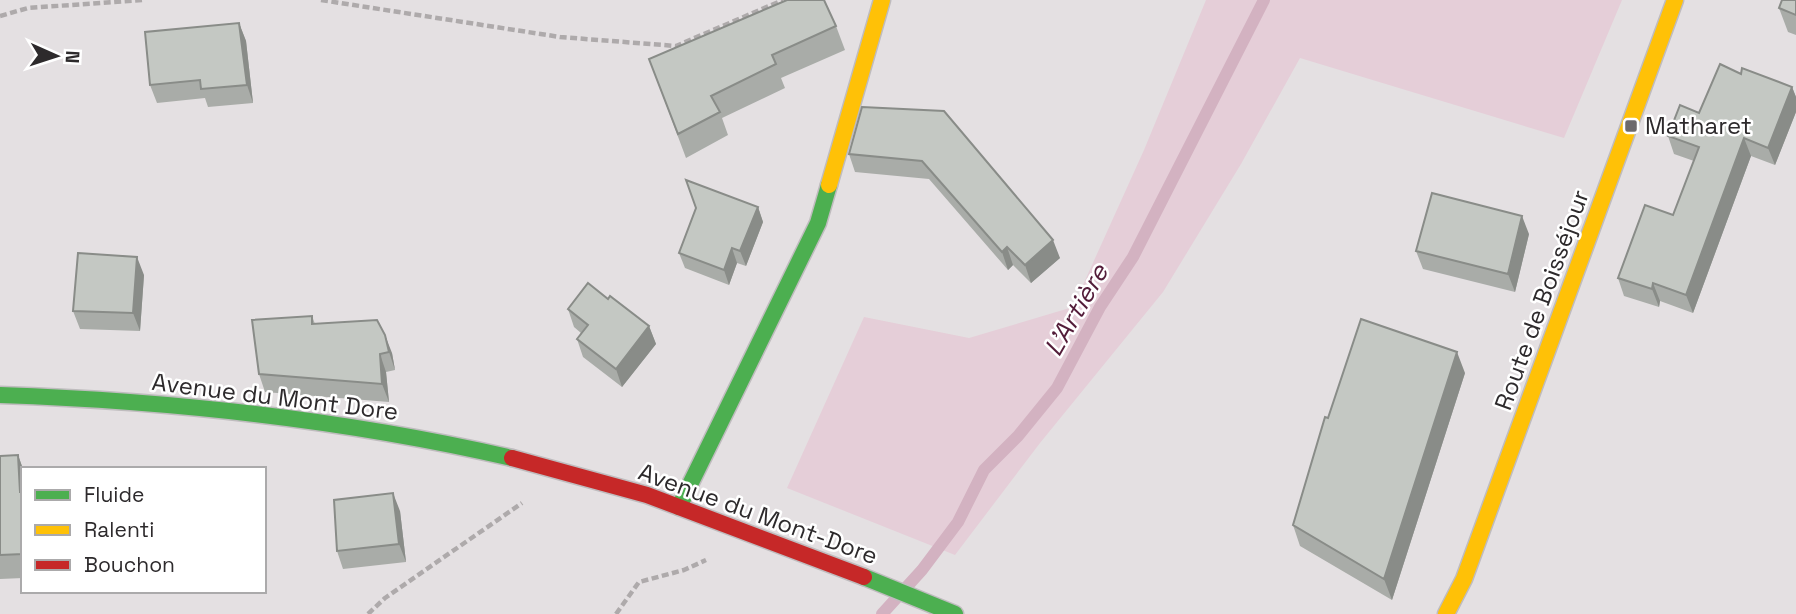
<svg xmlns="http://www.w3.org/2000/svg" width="1796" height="614" font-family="'Space Grotesk',sans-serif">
<rect width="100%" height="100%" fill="#e4e0e2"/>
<!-- green -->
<path fill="#e5ced8" d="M 1206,0 L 1622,0 L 1564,138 L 1300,58 L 1241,164 L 1163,292 L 1040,443 L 955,555 L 787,488 L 864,317 L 969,338 L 1073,307 L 1144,150 Z"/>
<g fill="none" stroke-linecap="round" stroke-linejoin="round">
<!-- stream -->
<path stroke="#d3b2c1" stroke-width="12" d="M 882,614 L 922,570 L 958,522 L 984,470 L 1018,436 L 1057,388 L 1100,307 L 1133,257 L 1264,0"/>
<defs>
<path id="fast" d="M 0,395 C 173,401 343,419 512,458
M 679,507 L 818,223 L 829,185
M 864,577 L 955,614"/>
<path id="slow" d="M 829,185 L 882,0
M 1446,614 L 1464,579 L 1675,0"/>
<path id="jam" d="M 512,458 L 647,495 L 864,577"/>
</defs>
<!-- fast casing -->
<use href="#fast" stroke="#bfbcbe" stroke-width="19"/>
<!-- slow casing -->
<use href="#slow" stroke="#bfbcbe" stroke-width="19"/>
<!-- jam casing -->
<use href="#jam" stroke="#bfbcbe" stroke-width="19"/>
<!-- path -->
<path stroke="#aeaaab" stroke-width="4.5" stroke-dasharray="7 3.5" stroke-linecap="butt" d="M 321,0 L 560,37 L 676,46 L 783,0
M 0,16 L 28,8 L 142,0
M 368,614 L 385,598 L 522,503
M 616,614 L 639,582 L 684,570 L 706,560"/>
<!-- fast -->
<use href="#fast" stroke="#4caf50" stroke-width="16"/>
<!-- slow -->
<use href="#slow" stroke="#ffc107" stroke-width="16"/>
<!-- jam -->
<use href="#jam" stroke="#c62828" stroke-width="16"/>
</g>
<!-- wall -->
<path fill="#a9aca8" d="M 1796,0 L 1796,35 L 1788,32 L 1779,8 Z
M 239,23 L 246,41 L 253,103 L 208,107 L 205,98 L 157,103 L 150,85 Z
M 836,26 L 845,50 L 781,78 L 785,88 L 722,118 L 728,135 L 686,158 L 649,59 Z
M 1741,74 L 1792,87 L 1796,97 L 1796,112 L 1775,165 L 1751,156 L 1693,313 L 1660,301 L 1659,307 L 1624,296 L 1618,278 L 1673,215 L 1694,161 L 1674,154 L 1668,136 L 1699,113 Z
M 862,107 L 1060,258 L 1031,283 L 1013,265 L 1008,270 L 929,179 L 855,172 L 849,154 Z
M 758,207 L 763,222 L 746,266 L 737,263 L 729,285 L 685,268 L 679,253 Z
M 1529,234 L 1515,292 L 1423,269 L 1416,251 Z
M 144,275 L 140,331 L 80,329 L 73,311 Z
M 608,299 L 649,326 L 656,344 L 622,387 L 583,357 L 577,339 L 581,333 L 574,327 L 568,309 Z
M 312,316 L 315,324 L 392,353 L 395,370 L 386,372 L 389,402 L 265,392 L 259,374 Z
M 1465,373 L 1392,600 L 1300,546 L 1293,525 L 1328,418 Z
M 18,455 L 23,469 L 23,578 L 0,579 L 0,456 Z
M 400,511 L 406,562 L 343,569 L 337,551 Z"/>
<!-- shaded-wall -->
<path fill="#898c88" d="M 239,23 L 246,41 L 253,103 L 247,85 Z
M 1792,87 L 1796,97 L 1796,112 L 1775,165 L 1768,148 Z
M 1744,138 L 1751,156 L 1693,313 L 1686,295 Z
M 758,207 L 763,222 L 746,266 L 740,251 Z
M 1522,216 L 1529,234 L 1515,292 L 1508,274 Z
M 1053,240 L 1060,258 L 1031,283 L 1025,265 Z
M 1007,247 L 1013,265 L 1008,270 L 1002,252 Z
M 732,248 L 737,263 L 729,285 L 724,270 Z
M 137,257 L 144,275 L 140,331 L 133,313 Z
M 1653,283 L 1660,301 L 1659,307 L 1652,289 Z
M 649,326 L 656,344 L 622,387 L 616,369 Z
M 385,335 L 392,353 L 395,370 L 389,352 Z
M 1457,352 L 1465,373 L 1392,600 L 1384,579 Z
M 380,354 L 386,372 L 389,402 L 382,384 Z
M 18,455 L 23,469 L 23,499 L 20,492 Z
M 393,493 L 400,511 L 406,562 L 399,544 Z"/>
<!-- building -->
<path fill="#c4c8c3" stroke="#898c88" stroke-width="2" d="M 787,0 L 824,0 L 836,26 L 772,55 L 776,64 L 711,96 L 720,112 L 678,134 L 649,59 Z
M 1782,0 L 1796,0 L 1796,15 L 1779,8 Z
M 239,23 L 247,85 L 201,89 L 200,80 L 150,85 L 145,32 Z
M 1720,64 L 1741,74 L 1742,68 L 1792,87 L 1768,148 L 1744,138 L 1686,295 L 1653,283 L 1652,289 L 1618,278 L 1645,205 L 1673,215 L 1699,147 L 1668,136 L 1680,105 L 1699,113 Z
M 862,107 L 944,111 L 1053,240 L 1025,265 L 1007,247 L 1002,252 L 922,161 L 849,154 Z
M 686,180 L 758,207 L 740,251 L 732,248 L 724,270 L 679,253 L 696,208 Z
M 1432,193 L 1522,216 L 1508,274 L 1416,251 Z
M 78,253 L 137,257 L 133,313 L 73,311 Z
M 588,283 L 608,299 L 610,296 L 649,326 L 616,369 L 577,339 L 588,325 L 568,309 Z
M 312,316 L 312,324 L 377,320 L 385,335 L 389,352 L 380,354 L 382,384 L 259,374 L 252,320 Z
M 1361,319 L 1457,352 L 1384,579 L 1293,525 L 1325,417 L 1328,418 Z
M 18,455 L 20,492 L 23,492 L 23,554 L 0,555 L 0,456 Z
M 393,493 L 399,544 L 337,551 L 334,500 Z"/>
<!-- markers -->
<rect fill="#6d6a6c" stroke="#fff" stroke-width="2.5" x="1624" y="119" width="14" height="14" rx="3.5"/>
<g text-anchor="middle" stroke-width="5" stroke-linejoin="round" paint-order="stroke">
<!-- poi labels -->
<g font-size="24" fill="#2d2a2c" stroke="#fff" text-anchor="start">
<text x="1645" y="134">Matharet</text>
</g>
<!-- street labels -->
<g font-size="24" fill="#2d2a2c" stroke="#fff">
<text transform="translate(1542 300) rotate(-70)" y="8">Route de Boisséjour</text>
<text transform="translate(275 397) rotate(7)" y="8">Avenue du Mont Dore</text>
<text transform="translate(758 514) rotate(20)" y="8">Avenue du Mont-Dore</text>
</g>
<!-- water labels -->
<g font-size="26" font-style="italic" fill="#531c39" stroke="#fff">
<text transform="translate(1076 310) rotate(-60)" y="9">L'Artière</text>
</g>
</g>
<!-- legend -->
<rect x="21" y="467" width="245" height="126" fill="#ffffff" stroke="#abaaab" stroke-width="2"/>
<rect x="35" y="490" width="35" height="10" fill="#4caf50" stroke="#abaaab" stroke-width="2"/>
<text x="84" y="502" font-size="21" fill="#2d2a2c">Fluide</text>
<rect x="35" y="525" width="35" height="10" fill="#ffc107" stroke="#abaaab" stroke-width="2"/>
<text x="84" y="537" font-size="21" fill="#2d2a2c">Ralenti</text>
<rect x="35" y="560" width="35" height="10" fill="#c62828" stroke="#abaaab" stroke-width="2"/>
<text x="84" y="572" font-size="21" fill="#2d2a2c">Bouchon</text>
<!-- north arrow -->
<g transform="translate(56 56) rotate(93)" stroke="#ffffff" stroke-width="5" paint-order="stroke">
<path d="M0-5L12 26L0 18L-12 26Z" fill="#2d2a2c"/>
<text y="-10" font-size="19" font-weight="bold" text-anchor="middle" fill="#2d2a2c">N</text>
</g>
</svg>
